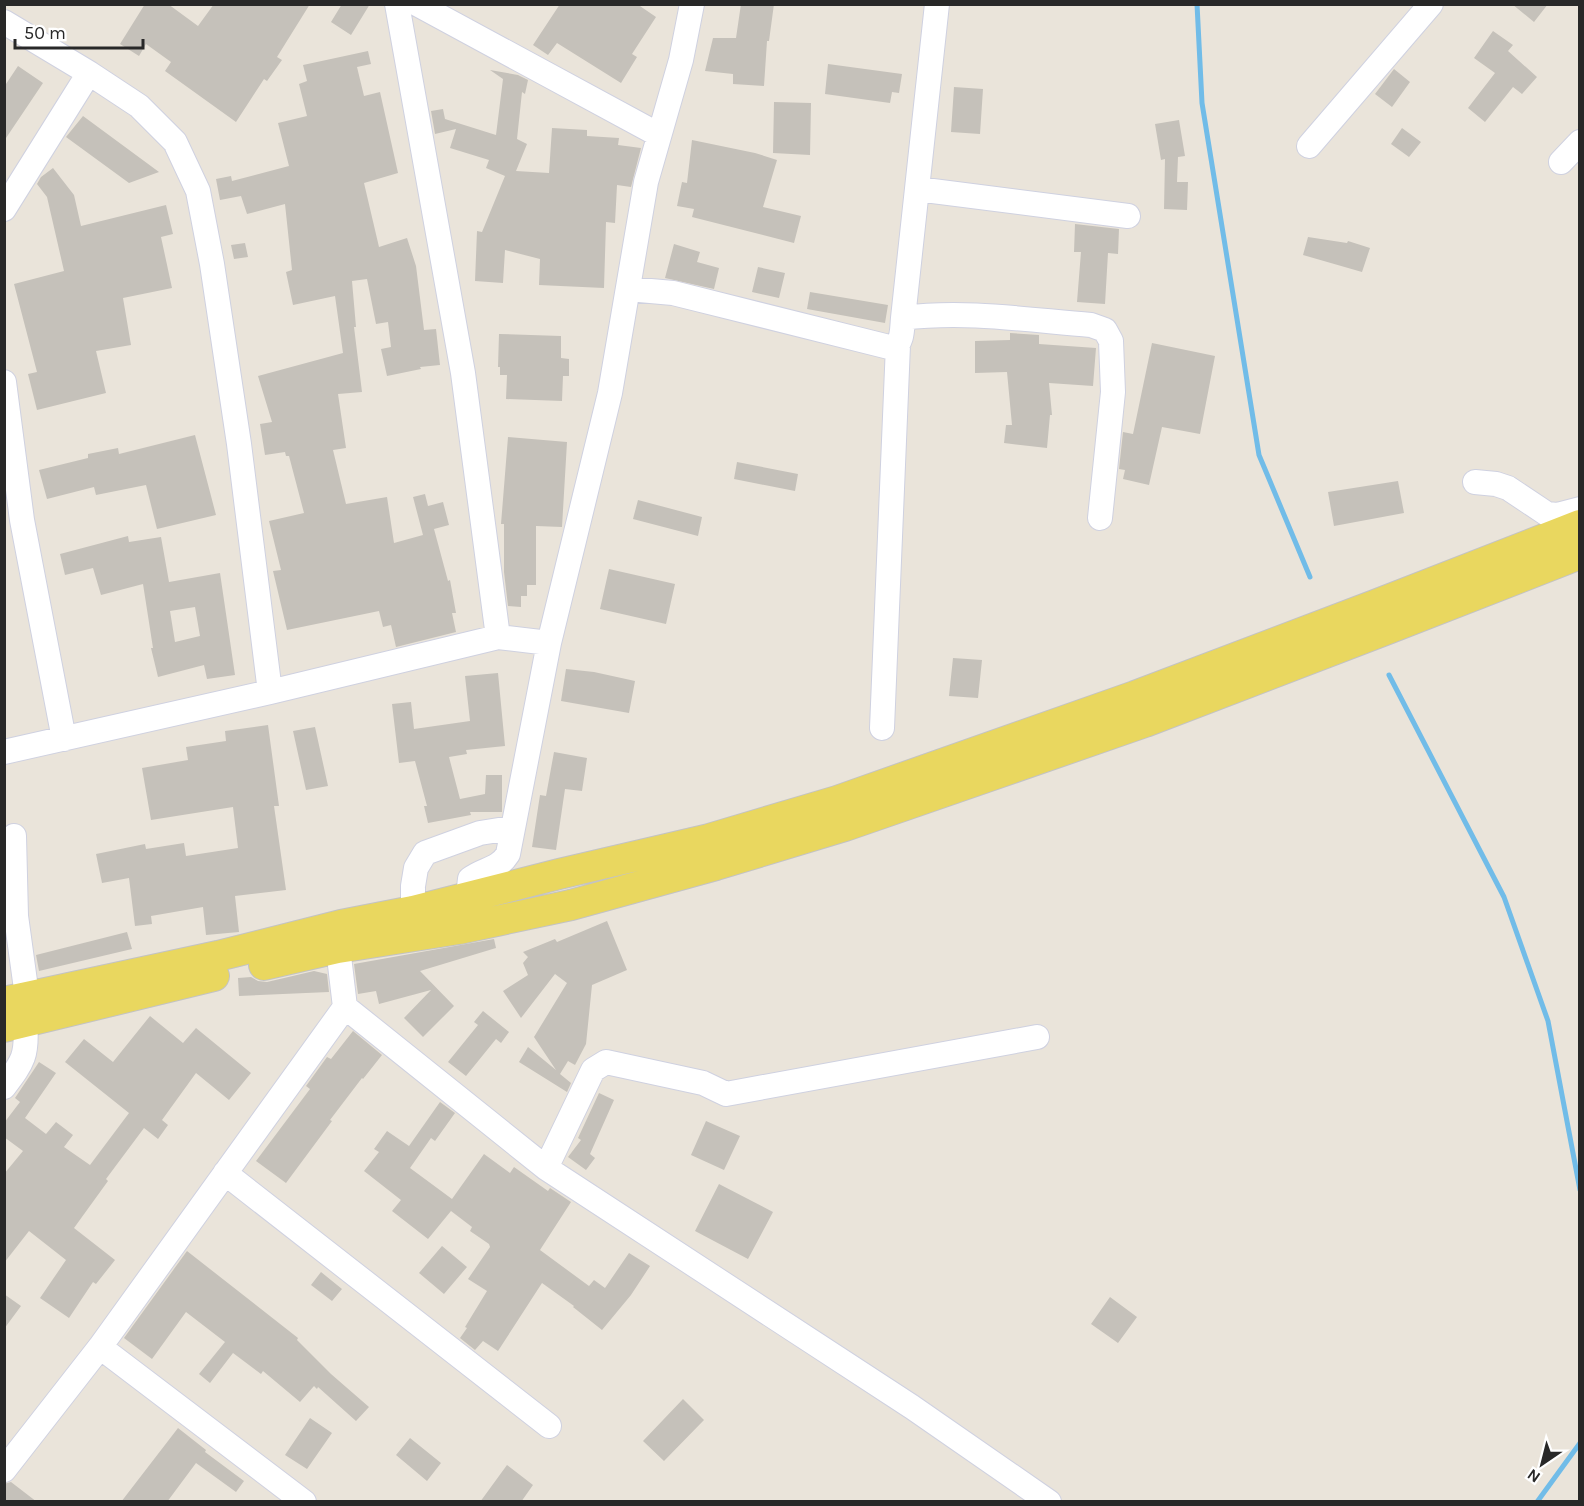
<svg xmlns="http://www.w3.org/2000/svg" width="1584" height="1506" font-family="Karla,sans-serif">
<rect width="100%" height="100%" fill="#eae4da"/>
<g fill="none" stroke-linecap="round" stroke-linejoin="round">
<!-- stream -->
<path stroke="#71bce8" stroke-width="5" d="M 1197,4 L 1202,103 L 1259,455 L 1310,577
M 1389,675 L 1504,897 L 1548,1021 L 1580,1190
M 1537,1502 L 1580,1443"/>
</g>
<!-- building -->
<path fill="#c5c1ba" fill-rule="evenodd" d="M 145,4 L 168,4 L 198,26 L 214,4 L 310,4 L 277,57 L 282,60 L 267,81 L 264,79 L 236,122 L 165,71 L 171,62 L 146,44 L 139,56 L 120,44 Z
M 342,4 L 370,4 L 351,35 L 331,22 Z
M 560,4 L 637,4 L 656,17 L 632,54 L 637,57 L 621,83 L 557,43 L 548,55 L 533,45 Z
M 741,4 L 774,4 L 769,41 L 767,41 L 764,86 L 733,84 L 733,74 L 705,71 L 713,38 L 736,38 Z
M 1512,4 L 1548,4 L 1534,22 Z
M 1493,31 L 1513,45 L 1508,51 L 1537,77 L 1522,94 L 1513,87 L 1485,122 L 1468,108 L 1495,73 L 1474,58 Z
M 368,51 L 371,64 L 357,67 L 364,96 L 380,92 L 398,173 L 364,183 L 379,247 L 407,238 L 416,266 L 424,330 L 436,329 L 440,365 L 420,367 L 421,369 L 387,376 L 381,349 L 391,347 L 388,322 L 376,324 L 367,279 L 352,281 L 356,327 L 354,327 L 362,392 L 338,394 L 346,448 L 333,450 L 346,504 L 387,497 L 394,543 L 423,535 L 413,497 L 425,494 L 428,506 L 443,502 L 449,525 L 434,529 L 448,581 L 450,580 L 456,613 L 452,613 L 456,632 L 396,647 L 391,625 L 383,627 L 379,611 L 287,630 L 273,571 L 281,570 L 269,521 L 304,513 L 289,456 L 286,456 L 285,452 L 265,455 L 260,424 L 272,422 L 258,376 L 343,353 L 335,296 L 293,305 L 286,272 L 292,270 L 285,204 L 247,214 L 241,196 L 220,200 L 216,179 L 231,176 L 232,181 L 289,166 L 278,123 L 307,116 L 299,84 L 307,81 L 303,65 Z
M 828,64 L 902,74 L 899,93 L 892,92 L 890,103 L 825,94 Z
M 18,66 L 43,83 L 4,141 L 4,87 Z
M 1394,69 L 1410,82 L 1392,107 L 1375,94 Z
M 490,70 L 518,75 L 528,80 L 525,94 L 522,92 L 517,139 L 527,144 L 516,171 L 549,173 L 552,128 L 587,130 L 587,136 L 619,138 L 618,145 L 641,148 L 631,187 L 617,185 L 615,223 L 606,222 L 604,288 L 539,285 L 540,259 L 505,250 L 503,283 L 475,281 L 477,231 L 482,232 L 505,176 L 486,168 L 489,160 L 450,148 L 456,129 L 435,134 L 431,111 L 443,109 L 445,119 L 496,135 L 503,79 Z
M 954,87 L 983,89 L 980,134 L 951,132 Z
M 774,102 L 811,103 L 810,155 L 773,153 Z
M 83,116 L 159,172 L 129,183 L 66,137 Z
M 1179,120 L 1185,156 L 1178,157 L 1177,182 L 1188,182 L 1187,210 L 1164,209 L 1165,159 L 1161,160 L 1155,124 Z
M 1402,128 L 1421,142 L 1409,157 L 1391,144 Z
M 692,140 L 755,153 L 777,160 L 763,207 L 801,216 L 794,243 L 692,217 L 694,209 L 677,206 L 682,182 L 687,183 Z
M 53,168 L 74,195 L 81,226 L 166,205 L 173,234 L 161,237 L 172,288 L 123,298 L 131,345 L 96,351 L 106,393 L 37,410 L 28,374 L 37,372 L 14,284 L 64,271 L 47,197 L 37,184 L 41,177 Z
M 1075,224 L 1119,229 L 1118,254 L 1108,253 L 1105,304 L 1077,302 L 1081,252 L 1074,252 Z
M 1308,237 L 1347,243 L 1348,241 L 1370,248 L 1362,272 L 1303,255 Z
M 245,243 L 248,257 L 234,259 L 231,245 Z
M 674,244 L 700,252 L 697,262 L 719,268 L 714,289 L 665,278 Z
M 758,267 L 785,273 L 779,298 L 752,292 Z
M 810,292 L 888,305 L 885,323 L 807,309 Z
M 1010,333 L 1039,335 L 1039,344 L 1096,348 L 1093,386 L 1049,383 L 1052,415 L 1050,415 L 1047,448 L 1004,443 L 1006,425 L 1012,425 L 1007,372 L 975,373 L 975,341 L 1010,340 Z
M 499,334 L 561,336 L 561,358 L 569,359 L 569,376 L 563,376 L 562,401 L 506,399 L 507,375 L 500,375 L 500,367 L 498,367 Z
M 1152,343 L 1215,356 L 1200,434 L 1162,427 L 1149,485 L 1123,479 L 1125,470 L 1119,469 L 1123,432 L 1133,434 Z
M 195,435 L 216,515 L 157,529 L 146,485 L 96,495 L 94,487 L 47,499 L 39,470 L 88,458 L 88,454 L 118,448 L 119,454 Z
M 508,437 L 567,442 L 562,527 L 536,526 L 536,585 L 527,585 L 527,596 L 521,596 L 521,607 L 508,606 L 504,572 L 504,524 L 501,524 Z
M 737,462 L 798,474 L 795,491 L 734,479 Z
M 1398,481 L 1404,513 L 1334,526 L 1328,492 Z
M 638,500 L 702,517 L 698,536 L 633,519 Z
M 128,536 L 129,542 L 161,537 L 169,582 L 220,573 L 235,675 L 207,679 L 204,665 L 158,677 L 151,648 L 153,648 L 143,584 L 101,595 L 93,568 L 65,575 L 60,554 ZM 195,607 L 200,636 L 175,642 L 170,611 Z
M 609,569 L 675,584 L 666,624 L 600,609 Z
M 953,658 L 982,660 L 978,698 L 949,696 Z
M 566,669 L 594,672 L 635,681 L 629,713 L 561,701 Z
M 498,673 L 505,746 L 466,750 L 467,754 L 449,757 L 460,799 L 485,794 L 486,775 L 502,775 L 502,812 L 470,812 L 471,815 L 428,823 L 424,806 L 427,806 L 415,761 L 399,763 L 392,704 L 411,702 L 414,729 L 470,721 L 465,676 Z
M 268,725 L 279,806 L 274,806 L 286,890 L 235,896 L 239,932 L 206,935 L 203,907 L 151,916 L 152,924 L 135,926 L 129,878 L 102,883 L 96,854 L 145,844 L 146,849 L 184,843 L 186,856 L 238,848 L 233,807 L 151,820 L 142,768 L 188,760 L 186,747 L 226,741 L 225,731 Z
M 315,727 L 328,786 L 306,790 L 293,731 Z
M 554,752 L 587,758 L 582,791 L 565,789 L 556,850 L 532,847 L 540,795 L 546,796 Z
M 607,921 L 627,970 L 592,985 L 586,1044 L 575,1065 L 568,1061 L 560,1074 L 571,1083 L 567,1092 L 519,1062 L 528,1047 L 556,1070 L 534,1037 L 567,983 L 555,974 L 521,1018 L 503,991 L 528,975 L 523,963 L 528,957 L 523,952 L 555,939 L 557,942 Z
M 127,932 L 132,949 L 39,971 L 36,955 Z
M 494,939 L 496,948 L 420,971 L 454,1006 L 423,1037 L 404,1018 L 431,990 L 379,1004 L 376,991 L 358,994 L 354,964 Z
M 314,971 L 327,974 L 329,992 L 239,996 L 238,978 L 251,977 L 258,981 L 267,982 Z
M 483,1011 L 509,1032 L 501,1043 L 496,1039 L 466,1076 L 448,1062 L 478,1025 L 474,1022 Z
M 150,1016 L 183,1043 L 196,1028 L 251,1073 L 229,1100 L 196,1073 L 162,1120 L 168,1125 L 158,1139 L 144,1128 L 106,1179 L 108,1181 L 74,1228 L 115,1260 L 96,1284 L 93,1282 L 69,1318 L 40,1298 L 66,1260 L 29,1231 L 4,1263 L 4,1174 L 23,1151 L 4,1137 L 4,1123 L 20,1102 L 15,1098 L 39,1062 L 56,1073 L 25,1118 L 46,1134 L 56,1122 L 73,1135 L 64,1147 L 90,1165 L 129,1113 L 65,1062 L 84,1039 L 113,1062 Z
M 353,1031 L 382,1055 L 363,1079 L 362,1078 L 330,1120 L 332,1121 L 286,1183 L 256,1161 L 310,1089 L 306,1086 L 327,1057 L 331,1059 Z
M 599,1093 L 614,1100 L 590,1154 L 595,1158 L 586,1170 L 568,1157 L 581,1140 L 578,1138 Z
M 440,1102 L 455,1113 L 435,1141 L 431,1138 L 410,1168 L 452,1199 L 484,1154 L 510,1173 L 514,1167 L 548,1191 L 550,1188 L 571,1202 L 540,1250 L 589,1286 L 594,1280 L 605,1288 L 629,1253 L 650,1266 L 631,1295 L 602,1330 L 573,1307 L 574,1306 L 542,1283 L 498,1351 L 483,1341 L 475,1350 L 460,1338 L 467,1328 L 465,1327 L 487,1291 L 468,1279 L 490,1247 L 489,1244 L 470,1231 L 472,1227 L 451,1211 L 428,1239 L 392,1211 L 401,1200 L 364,1171 L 379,1152 L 374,1149 L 387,1131 L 409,1146 Z
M 706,1121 L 740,1136 L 724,1170 L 691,1155 Z
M 719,1184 L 773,1212 L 748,1259 L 695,1231 Z
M 442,1246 L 467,1267 L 444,1294 L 419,1273 Z
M 187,1251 L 298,1338 L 297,1340 L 331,1374 L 369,1407 L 356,1421 L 318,1387 L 317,1389 L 314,1386 L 300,1402 L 263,1371 L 261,1374 L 233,1353 L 210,1383 L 199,1374 L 225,1342 L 186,1312 L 152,1359 L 124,1338 Z
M 321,1272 L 342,1289 L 332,1301 L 311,1285 Z
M 4,1294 L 21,1306 L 4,1329 Z
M 1110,1297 L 1137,1317 L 1118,1343 L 1091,1324 Z
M 683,1399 L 704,1420 L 664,1461 L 643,1441 Z
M 310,1418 L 332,1433 L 307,1469 L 285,1455 Z
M 178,1428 L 206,1450 L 205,1452 L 244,1481 L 236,1492 L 196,1463 L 167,1502 L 121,1502 Z
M 410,1438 L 441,1463 L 427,1481 L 396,1455 Z
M 507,1465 L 533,1485 L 521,1502 L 480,1502 Z
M 11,1482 L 37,1502 L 4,1502 L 4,1484 Z"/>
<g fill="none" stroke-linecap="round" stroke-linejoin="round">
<defs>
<path id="minor" d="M 397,4 L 463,373 L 498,637 L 549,643
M 417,4 L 659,135
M 4,22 L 89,73 L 4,209
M 89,73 L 139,106 L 175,142 L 198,191 L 212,264 L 239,444 L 270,692
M 1309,146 L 1431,4
M 1561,162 L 1580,142
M 917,189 L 1128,216
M 628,289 L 673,293 L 893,348 C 903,343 902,328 903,318 C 965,310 1028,320 1091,325 L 1105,330 L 1111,341 L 1113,392 L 1100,518
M 903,318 L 937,4
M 4,382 L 22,520 L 64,739
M 1475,482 L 1496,484 L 1508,488 L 1547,514 L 1557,515 L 1580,509
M 882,728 L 898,345
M 4,752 L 270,692 L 498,637
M 14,836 L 16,916 L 27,996
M 468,896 L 470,879 C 485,868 498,870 508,854 L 549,643 L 610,393 L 646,182 L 681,60 L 692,4
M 413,911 L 413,886 L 416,868 L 425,853 L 480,833 L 511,828
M 345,1007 L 546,1168 L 912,1407 L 1049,1502
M 4,1087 C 23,1062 28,1055 25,1022
M 546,1168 L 593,1070 L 606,1062 L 703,1083 L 726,1094 L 1037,1037
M 225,1173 L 549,1426
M 100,1347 L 304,1502
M 4,1470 L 100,1347 L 345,1007 L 338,948"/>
<path id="major" d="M 264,965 L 338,948 L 459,929 L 571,905 L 716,865 L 845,826 L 1145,722 L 1385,630 L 1580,554
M 4,1002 L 218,956 L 341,925 L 413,911 L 559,874 L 709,839 L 837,801 L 1135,696 L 1375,605 L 1580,525
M 4,1027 L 214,976"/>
</defs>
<!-- minor casing -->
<use href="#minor" stroke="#cfd1e0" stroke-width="26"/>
<!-- major casing -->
<use href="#major" stroke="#c3c3c3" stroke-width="32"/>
<!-- minor -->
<use href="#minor" stroke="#fff" stroke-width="24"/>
<!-- major -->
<use href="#major" stroke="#e9d75f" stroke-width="30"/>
</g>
<!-- border -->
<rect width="1584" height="1506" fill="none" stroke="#282828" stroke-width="12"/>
<!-- north arrow -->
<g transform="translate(1542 1464) rotate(215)" stroke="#ffffff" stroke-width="4.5" paint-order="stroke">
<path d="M0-4.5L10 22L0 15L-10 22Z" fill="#282828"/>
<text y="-9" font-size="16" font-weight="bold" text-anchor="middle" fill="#282828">N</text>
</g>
<!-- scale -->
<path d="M15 39v9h128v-9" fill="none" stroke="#282828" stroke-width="3"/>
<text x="24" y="39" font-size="18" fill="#282828" stroke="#ffffff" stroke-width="4.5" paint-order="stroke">50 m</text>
</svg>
